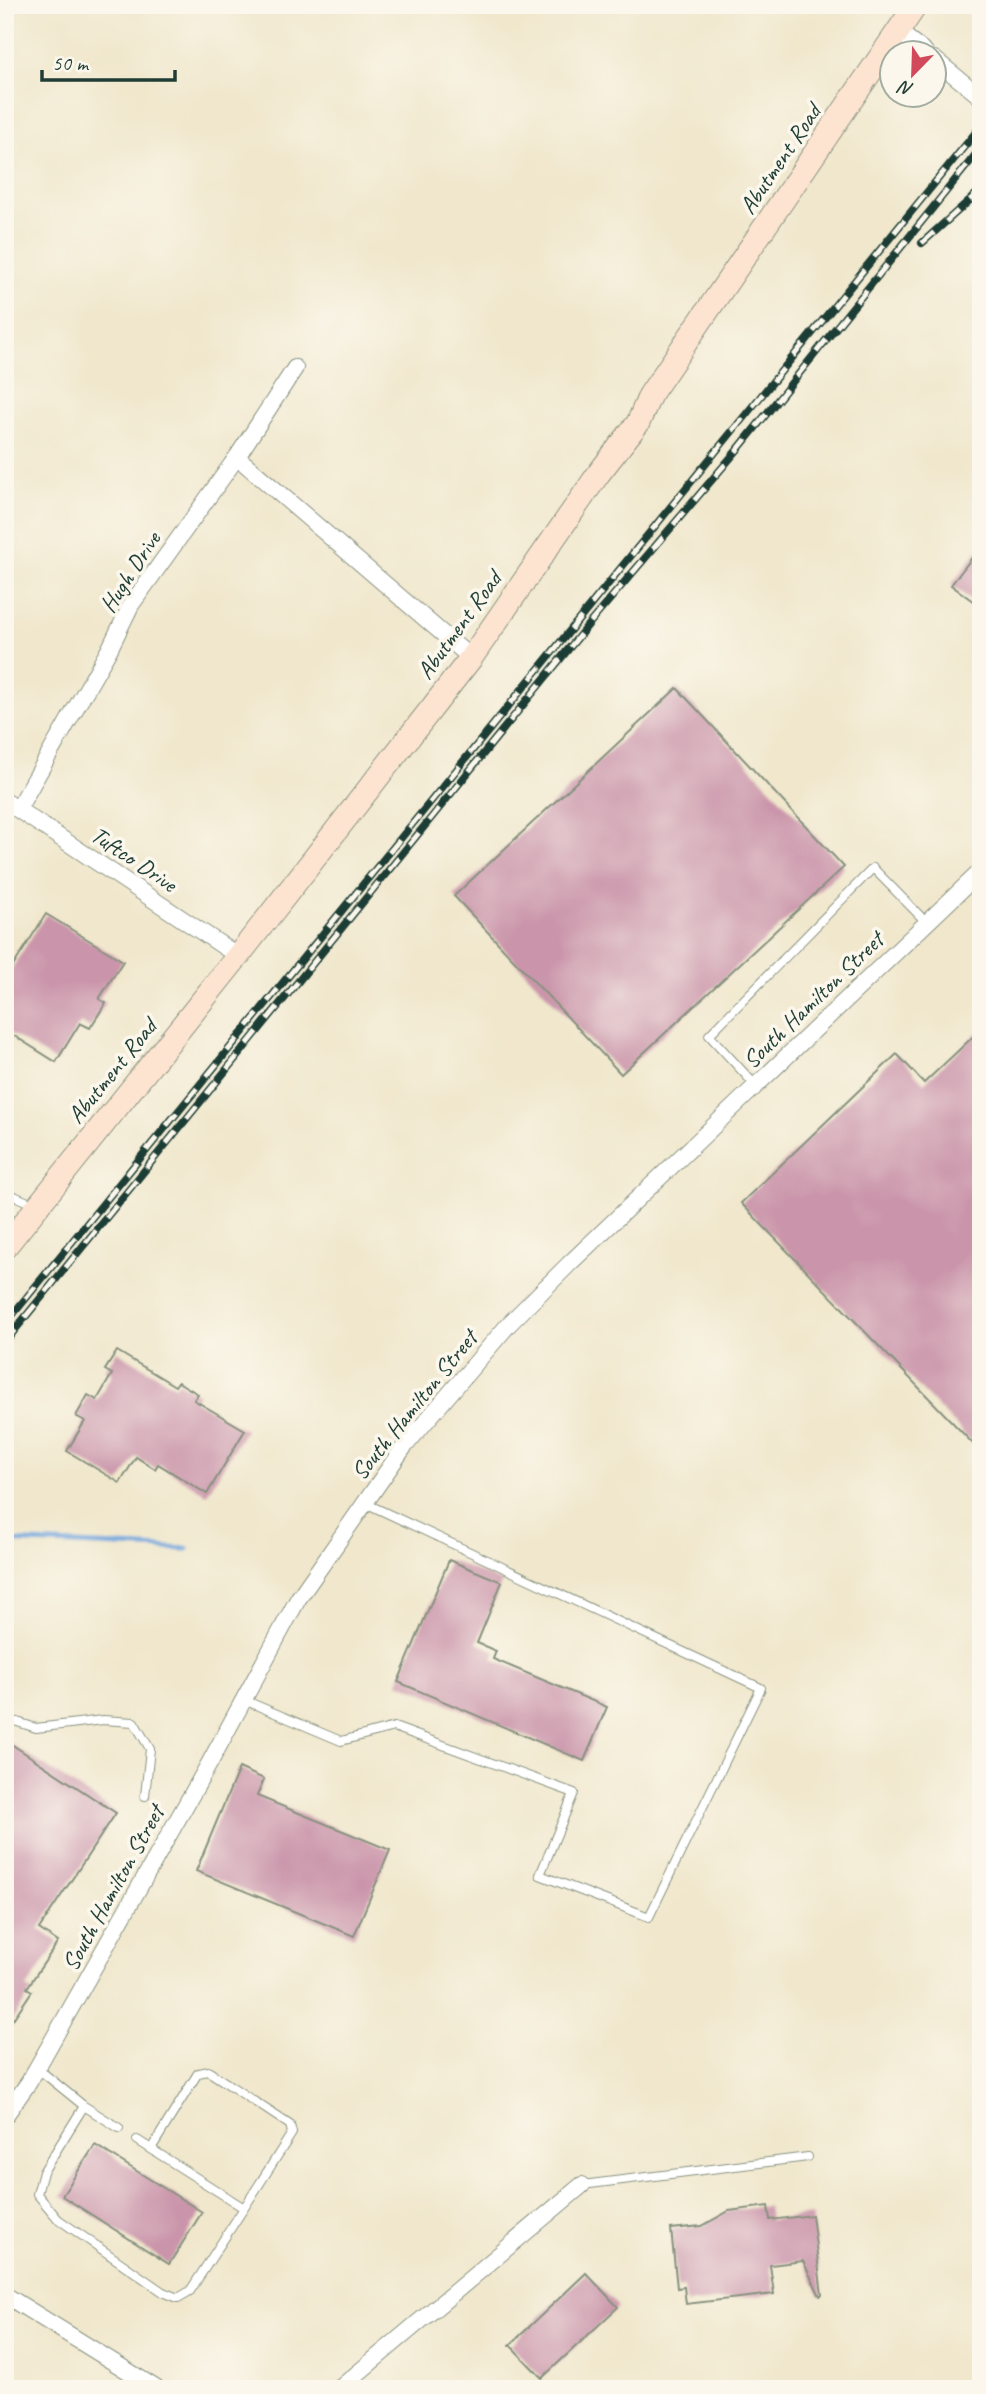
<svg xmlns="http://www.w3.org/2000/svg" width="986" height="2394" font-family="Caveat,sans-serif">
<rect width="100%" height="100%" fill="#fbf7ec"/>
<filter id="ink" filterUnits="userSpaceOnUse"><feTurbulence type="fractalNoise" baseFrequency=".0143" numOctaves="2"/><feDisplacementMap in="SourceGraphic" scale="14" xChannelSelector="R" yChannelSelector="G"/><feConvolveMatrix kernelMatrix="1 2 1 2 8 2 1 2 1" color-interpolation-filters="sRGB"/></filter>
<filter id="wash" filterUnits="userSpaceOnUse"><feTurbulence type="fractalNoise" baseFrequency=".00686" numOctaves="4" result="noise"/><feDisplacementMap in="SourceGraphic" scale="28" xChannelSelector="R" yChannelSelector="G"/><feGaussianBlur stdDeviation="1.57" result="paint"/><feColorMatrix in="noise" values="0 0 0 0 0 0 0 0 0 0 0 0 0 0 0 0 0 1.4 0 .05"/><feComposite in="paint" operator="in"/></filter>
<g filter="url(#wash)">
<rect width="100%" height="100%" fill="#f0e7cc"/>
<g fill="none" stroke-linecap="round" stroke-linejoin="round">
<!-- stream -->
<path stroke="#6fa4dc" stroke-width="5" d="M 5,1541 L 187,1549"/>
</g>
<g id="blocks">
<!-- building -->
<path fill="#ca95aa" d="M 981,546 L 981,607 L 951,585 Z
M 677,688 L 844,867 L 621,1074 L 454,896 Z
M 46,914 L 123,961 L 99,999 L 106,1003 L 90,1028 L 80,1023 L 56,1062 L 5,1030 L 5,979 Z
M 981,1029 L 981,1452 L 741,1203 L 897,1054 L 924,1083 Z
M 117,1351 L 175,1386 L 178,1382 L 198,1394 L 194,1400 L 245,1430 L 207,1494 L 158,1464 L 155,1469 L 136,1457 L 120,1483 L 67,1451 L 85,1421 L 76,1416 L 88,1395 L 97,1400 L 112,1374 L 105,1370 Z
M 449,1560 L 502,1582 L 477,1643 L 496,1651 L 493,1659 L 607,1707 L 584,1761 L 398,1682 Z
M 5,1740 L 116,1813 L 39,1929 L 58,1942 L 27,1988 L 32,1991 L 5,2031 Z
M 239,1768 L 264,1779 L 257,1796 L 390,1850 L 354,1936 L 196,1871 Z
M 95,2145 L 202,2212 L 169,2264 L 62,2196 Z
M 768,2206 L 770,2220 L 812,2215 L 822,2295 L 820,2296 L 803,2261 L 770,2265 L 774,2294 L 686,2304 L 684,2287 L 677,2288 L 671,2229 L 702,2226 L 729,2211 Z
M 586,2273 L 618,2307 L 542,2378 L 510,2345 Z"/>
</g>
</g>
<g filter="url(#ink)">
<use href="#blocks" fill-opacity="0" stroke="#889280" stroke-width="2"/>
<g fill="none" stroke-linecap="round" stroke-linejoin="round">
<defs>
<path id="lane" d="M 756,1086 L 709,1035 L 873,868 L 927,923
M 5,1192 L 35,1205
M 244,1700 L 341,1741 L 394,1727 L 574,1793 L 540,1875 L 649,1917 L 761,1688 L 365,1503
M 5,1718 L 36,1728 L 103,1720 L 134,1722 L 150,1749 L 145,1796
M 37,2068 L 84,2106
M 119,2128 L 84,2106 L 43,2172 L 37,2194 L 58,2219 L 163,2292 L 178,2298 L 190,2291 L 244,2208 L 137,2140
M 151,2149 L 198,2073 L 208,2071 L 290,2125 L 292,2133 L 244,2208
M 582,2185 L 808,2157"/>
<path id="street" d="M 899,32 L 925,52
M 934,59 L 981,97
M 237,457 L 471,658
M 5,801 L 238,956
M 18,809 L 109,650 L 131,605 L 237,457 L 295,368
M 5,2116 L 29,2082 L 209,1764 L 298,1599 L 404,1447 L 509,1324 L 569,1264 L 981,871
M 5,2295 L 157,2389
M 339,2389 L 582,2185"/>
<path id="secondary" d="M 5,1247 L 238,956 L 471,658 L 599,473 L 638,423 L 650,395 L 916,5"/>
</defs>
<!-- lane casing -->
<use href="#lane" stroke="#889280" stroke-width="10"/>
<!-- street casing -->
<use href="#street" stroke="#889280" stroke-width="18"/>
<!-- secondary casing -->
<use href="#secondary" stroke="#889280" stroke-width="25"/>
<!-- lane -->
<use href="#lane" stroke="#fff" stroke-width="8"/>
<!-- street -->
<use href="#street" stroke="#fff" stroke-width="16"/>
<!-- secondary -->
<use href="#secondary" stroke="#fde4d0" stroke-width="23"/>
<defs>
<path id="rail" d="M 922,243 L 981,190
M 5,1324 L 981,126
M 5,1342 L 588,625 L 739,448 L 981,148"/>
</defs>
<!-- rail casing -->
<use href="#rail" stroke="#1f3d34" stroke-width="8"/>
<!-- rail -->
<use href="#rail" stroke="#fbf7ec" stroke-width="5" stroke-dasharray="16" stroke-linecap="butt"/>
</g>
</g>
<g text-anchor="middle" stroke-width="7" stroke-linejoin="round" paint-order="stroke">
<!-- street labels -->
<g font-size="24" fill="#1f3d34" stroke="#fbf7ec">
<text transform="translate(780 159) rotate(-56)" y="8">Abutment Road</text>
<text transform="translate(130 572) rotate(-57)" y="8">Hugh Drive</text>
<text transform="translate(459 625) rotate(-54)" y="8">Abutment Road</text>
<text transform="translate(134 859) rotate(34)" y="8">Tuftco Drive</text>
<text transform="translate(813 1000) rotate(-44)" y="8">South Hamilton Street</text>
<text transform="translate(112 1071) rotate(-51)" y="8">Abutment Road</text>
<text transform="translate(414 1405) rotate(-51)" y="8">South Hamilton Street</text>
<text transform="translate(113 1888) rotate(-61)" y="8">South Hamilton Street</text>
</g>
</g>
<!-- margin -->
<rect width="986" height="2394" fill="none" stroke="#fbf7ec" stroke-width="28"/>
<!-- north arrow -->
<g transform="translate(913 74) rotate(203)"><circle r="33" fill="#fbf7ec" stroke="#a3ada2" stroke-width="2"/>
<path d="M0-5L12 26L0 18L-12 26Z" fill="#d1495b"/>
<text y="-10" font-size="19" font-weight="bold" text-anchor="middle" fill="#1f3d34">N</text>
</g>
<!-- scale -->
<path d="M42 70v10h133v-10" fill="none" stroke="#1f3d34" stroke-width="3.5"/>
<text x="52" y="70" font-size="21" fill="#1f3d34" stroke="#fbf7ec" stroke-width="5" paint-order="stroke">50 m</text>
</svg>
